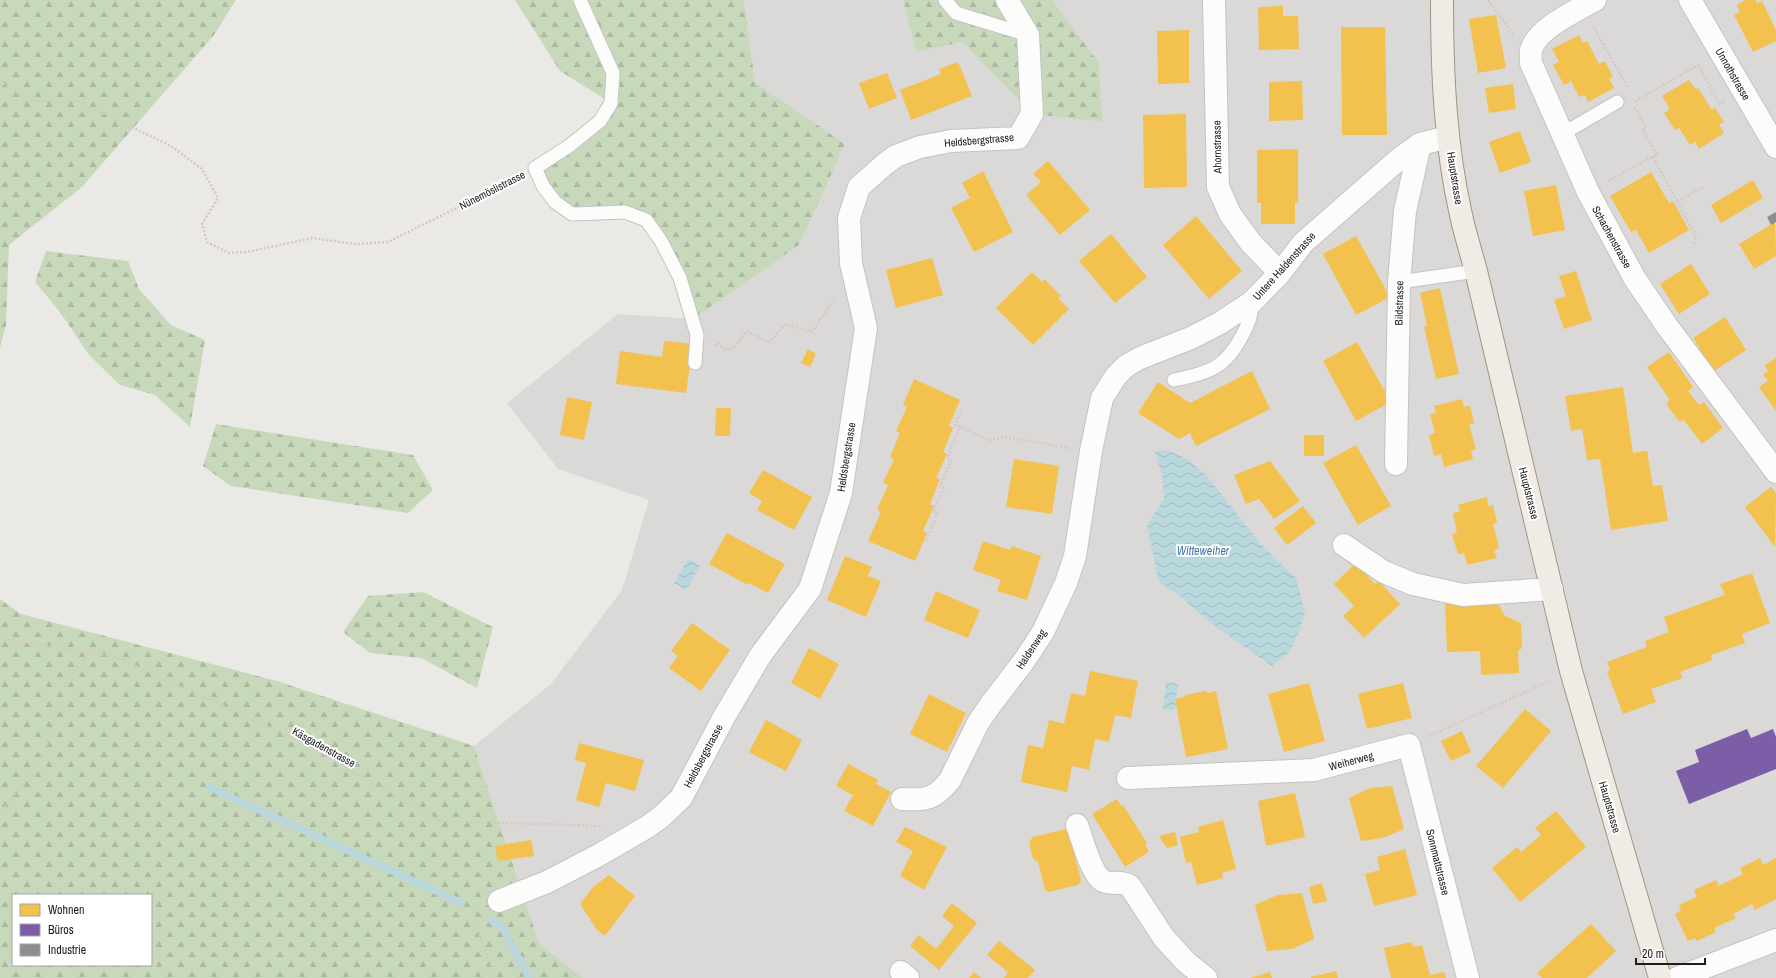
<svg xmlns="http://www.w3.org/2000/svg" width="1776" height="978" font-family="'Archivo Narrow',sans-serif">
<defs>
<pattern id="forest-firs" width="22" height="20" patternUnits="userSpaceOnUse"><rect width="22" height="20" fill="#c8d9bb"/><path d="M5 1l3.5 6h-7zM16 11l3.5 6h-7z" fill="#abbaa0"/></pattern>
<pattern id="water-waves" width="16" height="10" patternUnits="userSpaceOnUse"><rect width="16" height="10" fill="#b9d8de"/><path d="M0 5q4-4 8 0t8 0" fill="none" stroke="#9fb9be"/></pattern>
</defs>
<rect width="100%" height="100%" fill="#ebe9e6"/>
<!-- residential -->
<path fill="#dad9d7" d="M 744,0 L 903,0 L 916,52 L 962,42 L 1032,114 L 1101,122 L 1099,63 L 1050,0 L 1776,0 L 1776,978 L 583,978 L 539,943 L 474,746 L 551,684 L 622,590 L 649,500 L 558,469 L 507,403 L 618,314 L 693,319 L 845,144 L 755,82 Z"/>
<!-- forest -->
<path fill="url(#forest-firs)" fill-rule="evenodd" d="M 0,0 L 236,0 L 214,35 L 82,187 L 9,245 L 6,325 L 0,348 Z
M 515,0 L 744,0 L 755,82 L 845,144 L 799,245 L 693,319 L 646,220 L 572,214 L 535,168 L 569,146 L 611,103 L 560,71 Z
M 903,0 L 1052,0 L 1099,63 L 1102,122 L 1032,114 L 962,42 L 916,52 Z
M 46,251 L 128,261 L 139,289 L 171,325 L 205,340 L 190,427 L 155,395 L 120,385 L 89,355 L 60,312 L 35,282 Z
M 216,424 L 413,455 L 433,490 L 408,513 L 231,486 L 203,466 Z
M 423,592 L 493,627 L 477,688 L 421,658 L 370,653 L 343,632 L 368,596 Z
M 0,599 L 21,614 L 277,681 L 474,746 L 539,943 L 583,978 L 0,978 ZM 13,895 L 151,895 L 151,965 L 13,965 Z"/>
<!-- parking -->
<path fill="#dbdad9" d="M 1284,287 L 1297,299 L 1276,321 L 1263,310 Z
M 1391,320 L 1392,348 L 1378,354 L 1376,326 Z
M 1402,433 L 1415,433 L 1418,493 L 1404,493 Z
M 1509,496 L 1526,571 L 1511,574 L 1494,499 Z
M 1712,520 L 1748,556 L 1726,561 L 1687,524 Z
M 1378,543 L 1403,545 L 1412,569 L 1387,565 L 1370,553 Z
M 1774,660 L 1776,674 L 1718,695 L 1713,682 Z
M 1667,751 L 1686,797 L 1641,811 L 1628,765 Z
M 1447,765 L 1456,799 L 1438,804 L 1429,770 Z
M 1776,769 L 1776,789 L 1703,818 L 1696,801 L 1736,785 L 1740,794 L 1752,790 L 1748,780 Z
M 1751,910 L 1754,919 L 1776,910 L 1776,929 L 1739,943 L 1730,925 Z
M 1776,946 L 1776,954 L 1741,966 L 1738,960 Z"/>
<!-- water -->
<path fill="url(#water-waves)" d="M 1168,450 L 1187,459 L 1207,476 L 1264,548 L 1296,578 L 1305,613 L 1299,632 L 1289,653 L 1272,666 L 1209,622 L 1180,596 L 1159,582 L 1147,525 L 1164,499 L 1162,474 L 1155,452 Z
M 688,559 L 700,566 L 686,590 L 674,583 Z
M 1166,682 L 1178,684 L 1175,710 L 1163,709 Z"/>
<!-- homes -->
<path fill="#f2c14e" d="M 1745,0 L 1755,0 L 1757,3 L 1762,1 L 1776,30 L 1776,41 L 1753,52 L 1734,15 L 1740,12 L 1737,5 Z
M 1283,6 L 1283,16 L 1298,16 L 1299,49 L 1259,50 L 1258,7 Z
M 1496,15 L 1506,68 L 1478,73 L 1469,19 Z
M 1341,27 L 1385,27 L 1387,135 L 1342,135 Z
M 1189,30 L 1189,83 L 1158,84 L 1157,31 Z
M 1579,35 L 1583,43 L 1587,41 L 1599,64 L 1605,61 L 1613,77 L 1609,79 L 1614,88 L 1588,102 L 1585,95 L 1579,97 L 1571,81 L 1564,85 L 1553,65 L 1559,62 L 1552,49 Z
M 958,62 L 972,96 L 911,120 L 900,90 L 941,74 L 939,69 Z
M 887,73 L 897,98 L 869,109 L 859,83 Z
M 1689,80 L 1695,89 L 1698,88 L 1712,110 L 1715,108 L 1724,122 L 1719,125 L 1724,133 L 1699,149 L 1695,142 L 1690,145 L 1679,128 L 1675,130 L 1664,113 L 1670,109 L 1662,96 Z
M 1302,81 L 1303,120 L 1269,121 L 1269,82 Z
M 1513,84 L 1516,109 L 1489,113 L 1485,88 Z
M 1186,114 L 1187,187 L 1144,188 L 1143,115 Z
M 1520,131 L 1531,162 L 1500,173 L 1489,142 Z
M 1298,149 L 1298,203 L 1295,203 L 1295,224 L 1261,224 L 1261,203 L 1257,203 L 1257,150 Z
M 1048,161 L 1090,210 L 1060,235 L 1026,195 L 1041,182 L 1033,174 Z
M 983,171 L 1013,232 L 974,252 L 951,208 L 970,198 L 962,183 Z
M 1651,172 L 1669,203 L 1673,201 L 1689,230 L 1649,253 L 1636,230 L 1631,232 L 1610,196 Z
M 1753,180 L 1763,198 L 1721,223 L 1711,205 Z
M 1556,185 L 1565,230 L 1533,236 L 1524,191 Z
M 1196,216 L 1242,271 L 1209,299 L 1163,245 Z
M 1775,222 L 1776,256 L 1754,269 L 1739,244 Z
M 1111,234 L 1147,277 L 1115,303 L 1079,261 Z
M 1356,236 L 1390,297 L 1356,315 L 1323,254 Z
M 932,258 L 943,295 L 896,308 L 886,270 Z
M 1691,264 L 1710,294 L 1679,314 L 1660,284 Z
M 1576,271 L 1592,320 L 1564,329 L 1554,300 L 1566,296 L 1559,276 Z
M 1032,272 L 1042,282 L 1044,279 L 1061,296 L 1058,298 L 1069,309 L 1033,345 L 996,308 Z
M 1440,288 L 1459,374 L 1436,379 L 1424,327 L 1427,326 L 1420,293 Z
M 1725,317 L 1746,350 L 1714,371 L 1693,338 Z
M 664,341 L 693,344 L 686,393 L 616,384 L 620,351 L 662,357 Z
M 1357,342 L 1391,402 L 1356,421 L 1323,361 Z
M 808,349 L 816,354 L 810,367 L 801,363 Z
M 1669,352 L 1693,387 L 1688,391 L 1699,405 L 1704,402 L 1723,428 L 1702,444 L 1684,420 L 1680,422 L 1666,404 L 1670,400 L 1647,367 Z
M 1776,358 L 1776,411 L 1759,387 L 1768,381 L 1763,375 L 1768,371 L 1765,365 Z
M 1252,371 L 1270,409 L 1196,446 L 1190,433 L 1179,439 L 1138,413 L 1158,382 L 1190,403 Z
M 914,379 L 960,400 L 949,426 L 953,428 L 943,452 L 947,454 L 936,478 L 940,479 L 930,504 L 934,506 L 923,531 L 927,533 L 915,561 L 868,541 L 881,512 L 877,510 L 888,485 L 883,483 L 894,459 L 890,457 L 900,433 L 896,431 L 907,407 L 903,405 Z
M 1623,387 L 1633,453 L 1647,451 L 1653,486 L 1662,485 L 1668,521 L 1611,530 L 1600,459 L 1587,460 L 1582,429 L 1571,431 L 1565,396 Z
M 567,397 L 592,402 L 584,440 L 560,435 Z
M 1462,399 L 1464,407 L 1470,406 L 1474,423 L 1469,425 L 1476,449 L 1471,451 L 1473,459 L 1444,467 L 1441,454 L 1434,456 L 1429,435 L 1435,433 L 1430,414 L 1436,413 L 1434,406 Z
M 716,408 L 731,408 L 730,436 L 715,436 Z
M 1304,435 L 1324,435 L 1324,456 L 1304,456 Z
M 1356,445 L 1391,506 L 1358,525 L 1323,463 Z
M 1014,459 L 1059,466 L 1052,514 L 1006,507 Z
M 1270,461 L 1300,501 L 1274,519 L 1259,499 L 1246,504 L 1234,475 Z
M 763,470 L 812,497 L 794,530 L 757,510 L 762,501 L 749,493 Z
M 1771,487 L 1776,493 L 1775,547 L 1745,507 Z
M 1487,497 L 1488,506 L 1493,505 L 1497,523 L 1493,524 L 1499,548 L 1494,550 L 1497,558 L 1467,565 L 1464,553 L 1458,554 L 1452,534 L 1457,532 L 1453,513 L 1460,512 L 1458,505 Z
M 1303,506 L 1316,523 L 1287,545 L 1274,528 Z
M 727,533 L 785,564 L 768,593 L 749,583 L 748,585 L 709,564 Z
M 983,541 L 1010,550 L 1012,546 L 1041,556 L 1027,600 L 997,591 L 1001,580 L 973,570 Z
M 845,556 L 872,567 L 868,576 L 881,581 L 866,617 L 827,600 Z
M 1356,563 L 1375,584 L 1379,581 L 1400,604 L 1364,638 L 1343,616 L 1354,606 L 1334,584 Z
M 1752,573 L 1770,623 L 1742,634 L 1745,643 L 1711,655 L 1712,660 L 1680,672 L 1683,678 L 1651,689 L 1656,702 L 1623,714 L 1607,672 L 1610,670 L 1607,662 L 1647,647 L 1645,641 L 1669,632 L 1664,617 L 1725,595 L 1720,584 Z
M 936,591 L 980,610 L 968,638 L 924,620 Z
M 1445,601 L 1497,602 L 1505,616 L 1521,623 L 1522,648 L 1518,651 L 1519,673 L 1481,675 L 1480,651 L 1447,652 Z
M 692,623 L 730,650 L 701,691 L 669,668 L 678,656 L 671,651 Z
M 809,648 L 839,664 L 820,699 L 791,683 Z
M 1090,671 L 1138,681 L 1131,718 L 1115,715 L 1109,742 L 1095,739 L 1089,770 L 1072,766 L 1067,792 L 1021,782 L 1028,745 L 1043,748 L 1049,720 L 1064,724 L 1071,693 L 1085,696 Z
M 1309,683 L 1325,741 L 1284,752 L 1268,694 Z
M 1403,683 L 1412,718 L 1367,729 L 1358,694 Z
M 1206,691 L 1208,693 L 1216,691 L 1228,749 L 1186,757 L 1175,699 L 1184,697 L 1185,695 Z
M 929,694 L 966,713 L 947,752 L 910,734 Z
M 1525,709 L 1551,731 L 1503,788 L 1476,766 Z
M 766,720 L 802,740 L 786,771 L 749,752 Z
M 1462,731 L 1471,752 L 1451,761 L 1441,741 Z
M 579,743 L 644,760 L 635,791 L 606,783 L 599,807 L 576,800 L 586,763 L 575,760 Z
M 848,764 L 878,780 L 876,784 L 891,792 L 873,826 L 844,811 L 853,795 L 836,786 Z
M 1392,786 L 1404,829 L 1383,838 L 1361,841 L 1349,798 L 1370,788 Z
M 1295,793 L 1305,837 L 1266,846 L 1258,801 Z
M 1117,799 L 1121,806 L 1123,805 L 1147,843 L 1145,844 L 1149,852 L 1125,867 L 1092,814 Z
M 1556,811 L 1586,847 L 1520,902 L 1492,868 L 1517,847 L 1521,852 L 1541,835 L 1535,828 Z
M 1223,820 L 1236,869 L 1222,873 L 1223,878 L 1197,885 L 1191,862 L 1186,863 L 1180,837 L 1199,832 L 1198,827 Z
M 905,827 L 947,847 L 924,890 L 900,876 L 913,851 L 896,842 Z
M 1066,829 L 1069,832 L 1081,881 L 1078,885 L 1048,892 L 1045,890 L 1038,862 L 1033,859 L 1029,842 L 1033,837 Z
M 1175,832 L 1178,845 L 1167,848 L 1159,836 Z
M 531,840 L 534,856 L 498,861 L 495,846 Z
M 1405,849 L 1417,895 L 1374,906 L 1365,874 L 1380,870 L 1377,857 Z
M 1760,858 L 1763,865 L 1776,858 L 1776,899 L 1755,910 L 1752,904 L 1733,914 L 1736,918 L 1714,928 L 1716,932 L 1697,941 L 1695,938 L 1688,941 L 1675,914 L 1681,911 L 1679,905 L 1697,897 L 1694,890 L 1716,880 L 1719,886 L 1743,874 L 1740,868 Z
M 609,875 L 635,896 L 605,936 L 597,930 L 580,904 L 593,887 Z
M 1322,883 L 1327,901 L 1313,904 L 1309,887 Z
M 1302,893 L 1314,939 L 1292,949 L 1267,951 L 1255,905 L 1278,895 Z
M 952,903 L 977,923 L 939,970 L 910,946 L 919,935 L 936,949 L 954,926 L 942,916 Z
M 1591,924 L 1616,951 L 1587,978 L 1542,978 L 1537,973 Z
M 999,941 L 1035,970 L 1028,978 L 1004,978 L 1008,972 L 987,955 Z
M 1412,942 L 1413,947 L 1422,945 L 1430,975 L 1444,972 L 1446,978 L 1391,978 L 1384,948 Z
M 1336,971 L 1338,978 L 1311,978 L 1311,977 Z
M 974,972 L 981,978 L 969,978 Z
M 1270,972 L 1272,978 L 1250,978 Z"/>
<!-- offices -->
<path fill="#7b5ea7" d="M 1747,729 L 1751,738 L 1773,729 L 1776,737 L 1776,769 L 1689,804 L 1676,771 L 1699,762 L 1695,750 Z"/>
<!-- industry -->
<path fill="#8d8d92" d="M 1776,212 L 1776,222 L 1771,225 L 1767,217 Z"/>
<g fill="none" stroke-linecap="round" stroke-linejoin="round">
<!-- stream -->
<path stroke="#b9d8de" stroke-width="7" d="M 209,787 L 462,903
M 492,921 L 502,926 L 529,978"/>
<defs>
<path id="service" d="M 580,0 L 613,73 L 611,103 L 600,121 L 569,146 L 535,168 L 543,186 L 555,202 L 572,214 L 625,212 L 646,220 L 661,241 L 680,278 L 697,335 L 695,363
M 945,0 L 956,13 L 1028,35
M 1564,133 L 1617,102
M 1399,282 L 1476,271
M 1174,380 C 1210,372 1225,369 1243,334 C 1249,322 1252,315 1252,302"/>
<path id="minor" d="M 1214,0 L 1218,187 L 1230,214 L 1251,243 L 1280,273
M 1595,0 C 1576,11 1537,28 1531,50 C 1530,54 1531,59 1531,63 L 1588,192 L 1635,279 L 1667,326 L 1776,472
M 1690,0 L 1776,147
M 1396,464 L 1399,282 L 1405,211 L 1420,144
M 1344,545 L 1384,572 L 1413,584 L 1463,595 L 1552,589
M 1128,778 L 1314,770 L 1409,745 L 1468,978
M 902,799 C 926,800 934,800 950,780 L 978,723 L 991,704 L 1024,661 L 1043,632 L 1066,583 L 1075,556 L 1091,451 L 1102,398 L 1116,376 L 1126,366 L 1140,358 L 1191,338 L 1220,323 L 1252,302 L 1280,273 L 1303,243 L 1399,159 L 1420,144 L 1448,137
M 1077,825 C 1082,838 1091,874 1103,881 C 1111,885 1121,880 1130,886 L 1164,938 L 1186,962 L 1206,978
M 499,901 L 547,882 L 599,855 L 647,827 L 661,817 L 681,798 L 724,717 L 760,656 L 810,589 L 841,493 L 866,328 L 851,263 L 849,218 L 859,187 L 885,164 L 896,156 L 920,147 L 951,141 L 1018,138 L 1032,114 L 1028,35 L 1007,0
M 901,972 L 908,978
M 1677,978 L 1776,940"/>
<path id="primary" d="M 1442,0 C 1442,71 1445,145 1461,215 C 1465,234 1471,252 1476,271 L 1571,671 L 1660,978"/>
</defs>
<!-- service casing -->
<use href="#service" stroke="#c4c3c2" stroke-width="15"/>
<!-- minor casing -->
<use href="#minor" stroke="#c4c3c2" stroke-width="24"/>
<!-- primary casing -->
<use href="#primary" stroke="#a09583" stroke-width="24"/>
<!-- path -->
<path stroke="#d5c7c5" stroke-width="2.5" stroke-dasharray="2 2" stroke-linecap="butt" d="M 1488,0 L 1513,34
M 1593,26 L 1628,88
M 0,81 L 29,101 L 77,101 L 171,146 L 202,169 L 218,198 L 202,224 L 207,242 L 229,253 L 247,252 L 312,238 L 355,244 L 388,242 L 519,177
M 1635,101 L 1698,65 L 1720,104 L 1725,102
M 1653,157 L 1696,237 L 1694,244
M 1608,181 L 1657,154 L 1643,131 L 1645,125 L 1634,106
M 1677,201 L 1704,187
M 715,346 L 718,343 L 724,349 L 734,348 L 746,331 L 769,342 L 786,324 L 812,332 L 835,298
M 960,427 L 990,440 L 1005,437 L 1070,448
M 926,540 L 938,513 L 933,512 L 944,488 L 940,486 L 951,460 L 947,458 L 960,427 L 955,425 L 962,409
M 0,635 L 9,640 L 114,656 L 302,742 L 440,821 L 603,826
M 1429,736 L 1550,681
M 0,814 L 44,754 L 66,682 L 89,653
M 478,909 L 474,914 L 473,919 L 496,978"/>
<!-- service -->
<use href="#service" stroke="#fcfcfb" stroke-width="13"/>
<!-- minor -->
<use href="#minor" stroke="#fcfcfb" stroke-width="22"/>
<!-- primary -->
<use href="#primary" stroke="#f0ebe4" stroke-width="22"/>
</g>
<g text-anchor="middle" stroke-width="4" stroke-linejoin="round" paint-order="stroke">
<!-- street labels -->
<g font-size="11" fill="#1d1d1d" stroke="#fff">
<text transform="translate(1733 74) rotate(60)" y="4">Unnothstrasse</text>
<text transform="translate(979 140) rotate(-5)" y="4">Heldsbergstrasse</text>
<text transform="translate(1217 147) rotate(-91)" y="4">Ahornstrasse</text>
<text transform="translate(1455 178) rotate(81)" y="4">Hauptstrasse</text>
<text transform="translate(492 190) rotate(-27)" y="4">Nünemöslistrasse</text>
<text transform="translate(1612 237) rotate(61)" y="4">Schachenstrasse</text>
<text transform="translate(1284 266) rotate(-48)" y="4">Untere Haldenstrasse</text>
<text transform="translate(1399 303) rotate(-89)" y="4">Bildstrasse</text>
<text transform="translate(846 457) rotate(-81)" y="4">Heldsbergstrasse</text>
<text transform="translate(1529 493) rotate(76)" y="4">Hauptstrasse</text>
<text transform="translate(1031 649) rotate(-57)" y="4">Haldenweg</text>
<text transform="translate(324 747) rotate(29)" y="4">Käsgadenstrasse</text>
<text transform="translate(703 756) rotate(-62)" y="4">Heldsbergstrasse</text>
<text transform="translate(1351 761) rotate(-15)" y="4">Weiherweg</text>
<text transform="translate(1610 807) rotate(74)" y="4">Hauptstrasse</text>
<text transform="translate(1438 862) rotate(76)" y="4">Sonnmattstrasse</text>
</g>
<!-- water labels -->
<g font-size="12" font-style="italic" fill="#497aa1" stroke="#fff">
<text x="1203" y="555">Witteweiher</text>
</g>
</g>
<!-- legend -->
<rect x="12" y="894" width="140" height="72" fill="#ffffff" stroke="#a5a5a5"/>
<rect x="20" y="904" width="20" height="12" fill="#f2c14e" stroke="#a5a5a5"/>
<text x="48" y="914" font-size="12" fill="#1d1d1d">Wohnen</text>
<rect x="20" y="924" width="20" height="12" fill="#7b5ea7" stroke="#a5a5a5"/>
<text x="48" y="934" font-size="12" fill="#1d1d1d">Büros</text>
<rect x="20" y="944" width="20" height="12" fill="#8d8d92" stroke="#a5a5a5"/>
<text x="48" y="954" font-size="12" fill="#1d1d1d">Industrie</text>
<!-- scale -->
<path d="M1636 958v6h69v-6" fill="none" stroke="#1d1d1d" stroke-width="2"/>
<text x="1642" y="958" font-size="12" fill="#1d1d1d" stroke="#ffffff" stroke-width="3" paint-order="stroke">20 m</text>
</svg>
